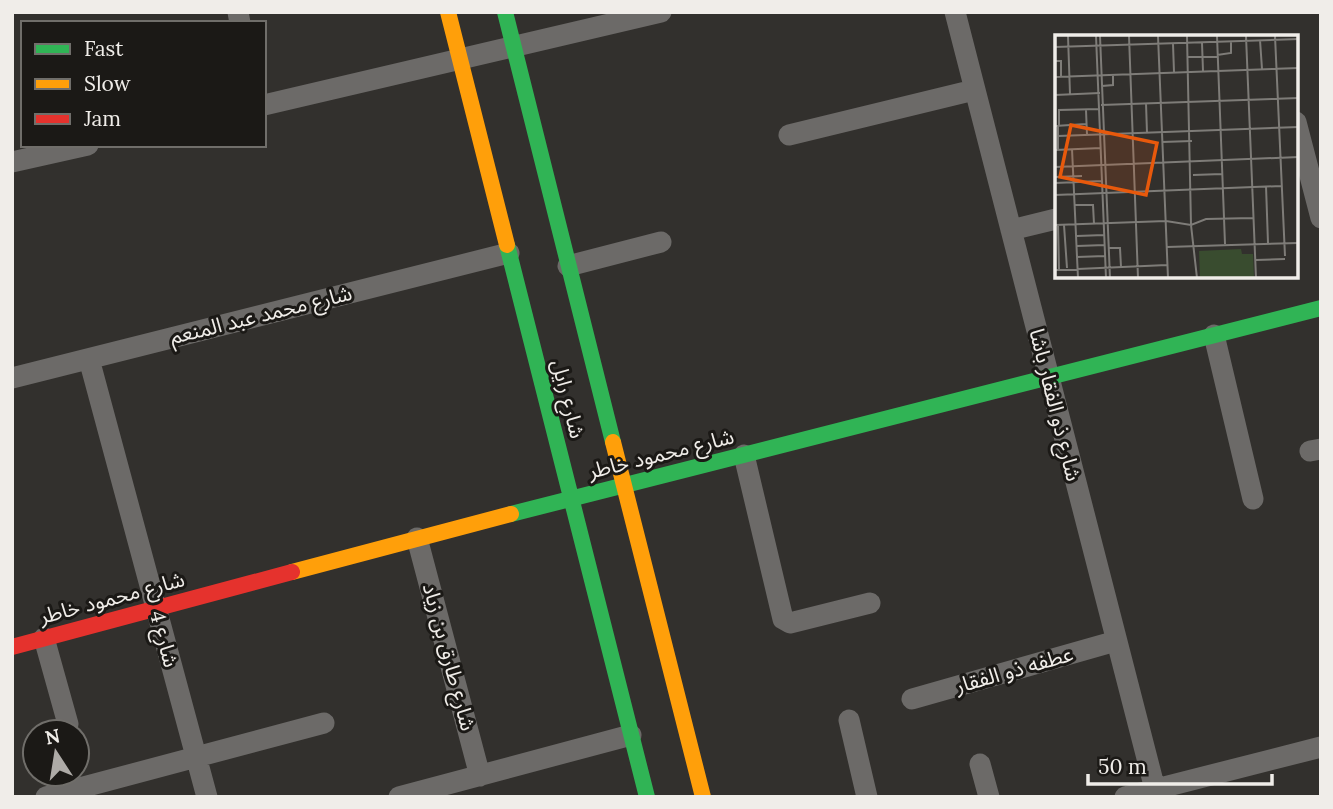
<svg xmlns="http://www.w3.org/2000/svg" width="1333" height="809" font-family="Lora,'Noto Sans Arabic',serif">
<rect width="100%" height="100%" fill="#32302d"/>
<g fill="none" stroke-linecap="round" stroke-linejoin="round">
<!-- street -->
<path stroke="#6c6a68" stroke-width="21" d="M 238,12 L 240,23
M 955,12 L 1157,797
M 264,105 L 661,12
M 1296,122 L 1321,218
M 789,135 L 974,90
M 12,162 L 88,145
M 1011,230 L 1056,219
M 568,266 L 661,242
M 1214,335 L 1253,499
M 89,359 L 207,797
M 12,378 L 509,253
M 1310,451 L 1321,449
M 744,455 L 783,619 L 790,623 L 870,603
M 417,538 L 480,776
M 44,638 L 68,724
M 912,699 L 1116,641
M 849,720 L 867,797
M 980,764 L 989,797
M 46,797 L 324,723
M 399,797 L 631,735
M 1125,797 L 1321,747"/>
<!-- fast -->
<path stroke="#30b455" stroke-width="16" d="M 505,12 L 613,442
M 507,245 L 647,797
M 511,514 L 1321,308"/>
<!-- slow -->
<path stroke="#ff9f0a" stroke-width="16" d="M 448,12 L 507,245
M 613,442 L 703,797
M 292,572 L 511,514"/>
<!-- jam -->
<path stroke="#e5322d" stroke-width="16" d="M 12,647 L 292,572"/>
</g>
<g text-anchor="middle" stroke-width="6" stroke-linejoin="round" paint-order="stroke">
<!-- street labels -->
<g font-size="21" fill="#f0ede9" stroke="#1b1916">
<text transform="translate(261 315) rotate(-14)" y="7">شارع محمد عبد المنعم</text>
<text transform="translate(568 399) rotate(76)" y="7">شارع رايل</text>
<text transform="translate(1055 405) rotate(76)" y="7">شارع ذو الفقار باشا</text>
<text transform="translate(661 454) rotate(-14)" y="7">شارع محمود خاطر</text>
<text transform="translate(112 598) rotate(-15)" y="7">شارع محمود خاطر</text>
<text transform="translate(164 639) rotate(75)" y="7">شارع 4</text>
<text transform="translate(449 657) rotate(75)" y="7">شارع طارق بن زياد</text>
<text transform="translate(1014 670) rotate(-16)" y="7">عطفه ذو الفقار</text>
</g>
</g>
<!-- overview -->
<g transform="translate(1055 35)">
<rect width="243" height="243" fill="#32302d"/>
<path d="M 186,214 L 187,219 L 198,219 L 199,243 L 145,243 L 144,216 Z" fill="#394c2f"/>
<path fill="none" stroke="#7e7c78" stroke-width="2" d="M 13,1 L 15,59M 41,1 L 51,243M 45,1 L 55,243M 74,1 L 83,243M 103,1 L 113,243M 132,1 L 136,190 L 142,243M 162,1 L 170,209M 191,1 L 201,243M 220,1 L 230,221M 205,5 L 207,34M 147,8 L 148,36M 118,9 L 119,37M 0,12 L 244,4M 162,20 L 176,18 L 176,7M 133,22 L 162,22M 0,26 L 6,26 L 6,42M 0,42 L 244,33M 47,51 L 58,50 L 58,40M 0,60 L 45,58M 91,68 L 92,98M 46,70 L 244,63M 31,75 L 32,100M 4,90 L 4,75 L 44,74M 0,91 L 31,89M 3,91 L 3,114M 3,101 L 244,92M 107,107 L 137,106M 17,114 L 23,243M 0,115 L 46,113M 0,132 L 244,122M 138,140 L 167,139M 0,142 L 27,141M 0,148 L 47,146M 211,151 L 213,208M 0,160 L 226,151M 20,170 L 38,170 L 39,189M 0,190 L 111,186 L 136,190 L 151,184 L 198,183M 3,190 L 4,234M 9,190 L 12,233M 22,201 L 49,200M 22,211 L 50,210M 112,212 L 243,208M 53,213 L 65,213 L 66,232M 22,222 L 50,221M 201,225 L 230,224M 0,235 L 112,230"/>
<path fill="#e8590c" fill-opacity="0.15" stroke="#e8590c" stroke-width="3.5" d="M 16,90 L 102,108 L 91,160 L 5,142 Z"/>
<rect width="243" height="243" fill="none" stroke="#f0ede9" stroke-width="3.5"/>
</g>
<!-- border -->
<rect width="1333" height="809" fill="none" stroke="#f0ede9" stroke-width="28"/>
<!-- legend -->
<rect x="21" y="21" width="245" height="126" fill="#1b1916" stroke="#706e6a" stroke-width="2"/>
<rect x="35" y="44" width="35" height="10" fill="#30b455" stroke="#706e6a" stroke-width="2"/>
<text x="84" y="56" font-size="21" fill="#f0ede9">Fast</text>
<rect x="35" y="79" width="35" height="10" fill="#ff9f0a" stroke="#706e6a" stroke-width="2"/>
<text x="84" y="91" font-size="21" fill="#f0ede9">Slow</text>
<rect x="35" y="114" width="35" height="10" fill="#e5322d" stroke="#706e6a" stroke-width="2"/>
<text x="84" y="126" font-size="21" fill="#f0ede9">Jam</text>
<!-- north arrow -->
<g transform="translate(56 753) rotate(348)"><circle r="33" fill="#1b1916" stroke="#706e6a" stroke-width="2"/>
<path d="M0-5L12 26L0 18L-12 26Z" fill="#aeaba7"/>
<text y="-10" font-size="19" font-weight="bold" text-anchor="middle" fill="#f0ede9">N</text>
</g>
<!-- scale -->
<path d="M1088 774v10h184v-10" fill="none" stroke="#f0ede9" stroke-width="3.5"/>
<text x="1098" y="774" font-size="21" fill="#f0ede9" stroke="#1b1916" stroke-width="5" paint-order="stroke">50 m</text>
</svg>
